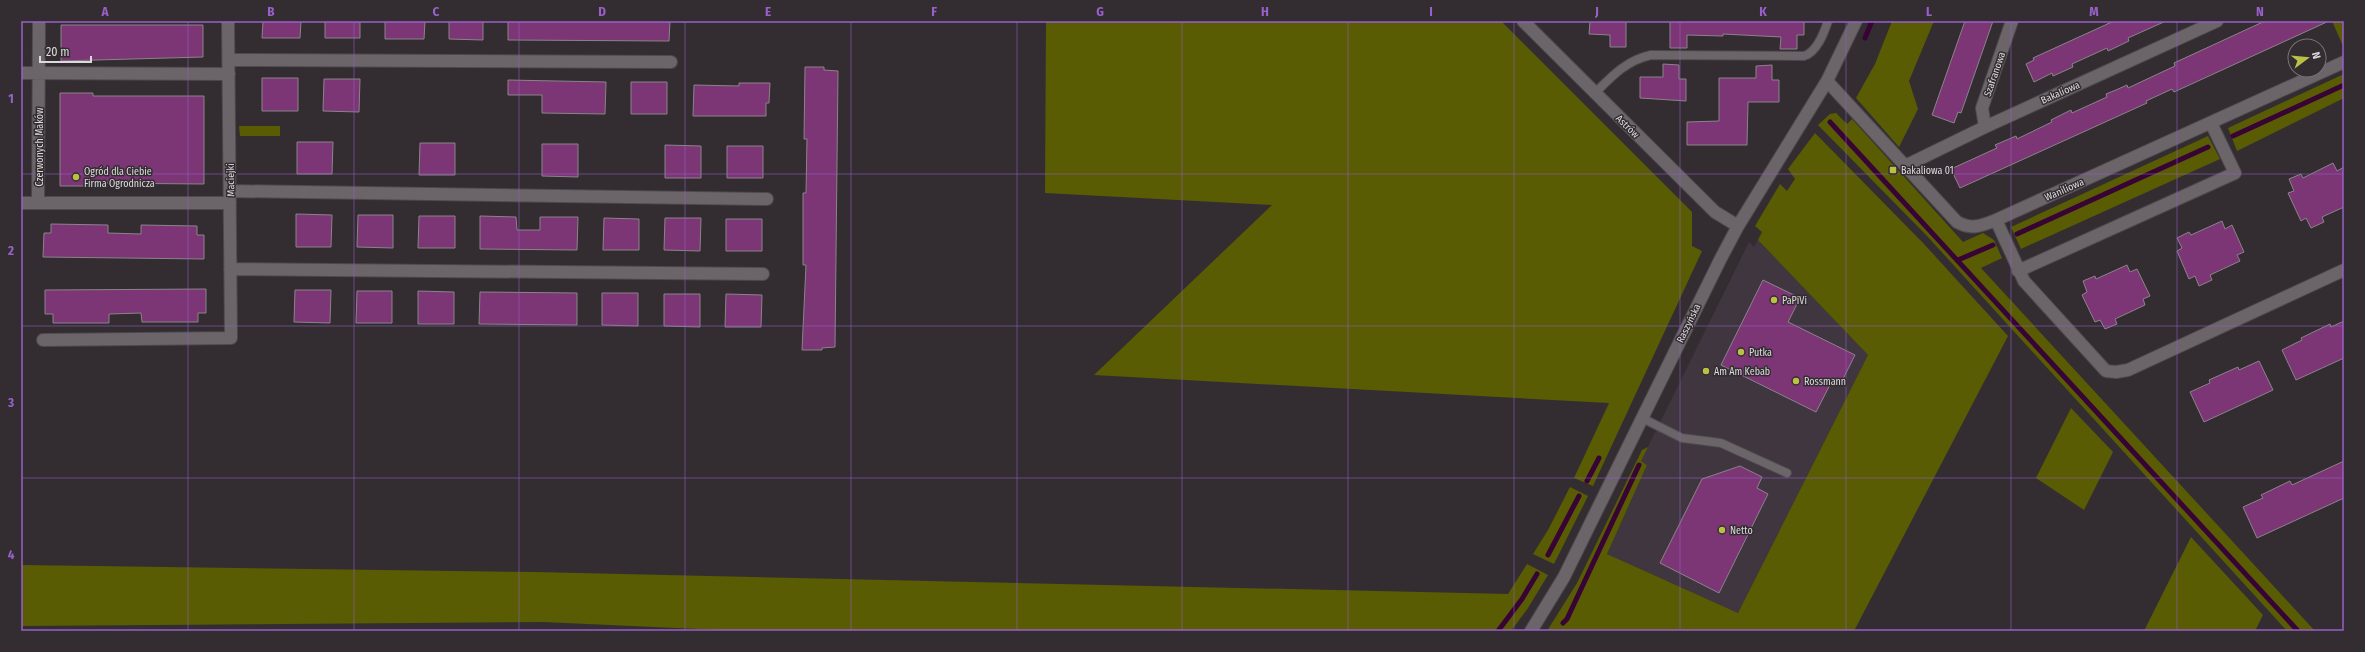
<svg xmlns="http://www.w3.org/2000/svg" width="2365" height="652" font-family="'Fira Sans Condensed',sans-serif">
<rect width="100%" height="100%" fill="#332d32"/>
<!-- built -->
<path fill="#40363f" d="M 1758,240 L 1868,355 L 1738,613 L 1607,554 L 1647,465 L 1641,461 L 1749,242 L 1754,247 Z"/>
<!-- green -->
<path fill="#595c03" d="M 1046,21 L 1501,21 L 1692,212 L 1692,246 L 1702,251 L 1593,486 L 1574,478 L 1609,403 L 1094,375 L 1272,205 L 1045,193 Z
M 1892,21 L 1934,21 L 1909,81 L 1918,109 L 1899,147 L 1856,98 L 1875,64 Z
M 2332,21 L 2344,21 L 2344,45 L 2343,46 Z
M 2344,74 L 2344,98 L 2237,151 L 2228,128 Z
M 1836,113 L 1847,124 L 1852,119 L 1963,242 L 1983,233 L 1994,240 L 2002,258 L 1981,268 L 2315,631 L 2287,631 L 1927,236 L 1818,125 L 1830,114 Z
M 239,126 L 280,126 L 280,136 L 240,136 Z
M 1815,133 L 1924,244 L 2008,336 L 1854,631 L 1547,631 L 1577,583 L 1642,450 L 1648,447 L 1641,461 L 1647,465 L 1607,554 L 1738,613 L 1868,355 L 1758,240 L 1762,232 L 1755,226 L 1780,184 L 1787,191 L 1795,179 L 1788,169 Z
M 2208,136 L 2220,159 L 2021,249 L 2011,227 Z
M 2071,408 L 2113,452 L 2084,510 L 2036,478 Z
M 1570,487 L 1588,496 L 1554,564 L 1533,554 L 1548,530 Z
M 2191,537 L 2263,615 L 2255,631 L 2144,631 Z
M 1527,564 L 1548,575 L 1528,608 L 1511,631 L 742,631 L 543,622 L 21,626 L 21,565 L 535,572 L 1508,594 Z"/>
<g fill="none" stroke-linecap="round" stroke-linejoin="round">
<!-- stream -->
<path stroke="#380335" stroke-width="5" d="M 1865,38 L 1872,21
M 1830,122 L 2298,631
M 2233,136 L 2344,85
M 2017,234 L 2208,147
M 1958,260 L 1993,245
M 1587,481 L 1599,458
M 1548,555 L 1579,496
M 1563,623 L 1567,619 L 1639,465
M 1498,631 L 1522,599 L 1537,574"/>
</g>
<!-- building -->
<path fill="#7c3675" stroke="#8a8489" d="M 263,21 L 301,21 L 300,38 L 262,38 Z
M 325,21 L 360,21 L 360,38 L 325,38 Z
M 385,21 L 425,21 L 424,39 L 385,39 Z
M 449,21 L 483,21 L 483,40 L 449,39 Z
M 508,21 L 670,21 L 669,41 L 508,40 Z
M 1590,21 L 1626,21 L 1626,47 L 1610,47 L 1610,35 L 1589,34 Z
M 1670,21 L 1804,21 L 1804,35 L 1797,35 L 1797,49 L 1780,49 L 1781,37 L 1723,34 L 1723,36 L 1687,35 L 1687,48 L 1670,48 Z
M 1965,21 L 1993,21 L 1961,113 L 1958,112 L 1954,123 L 1932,115 Z
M 2114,21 L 2166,21 L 2128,38 L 2129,41 L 2108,51 L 2107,48 L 2072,64 L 2073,67 L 2053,76 L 2052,73 L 2034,82 L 2026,64 L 2034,60 L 2033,58 Z
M 2265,21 L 2329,21 L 2174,92 L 2172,89 L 2146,101 L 2147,103 L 1960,188 L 1951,169 L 1997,148 L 1995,145 L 2016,136 L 2017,139 L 2052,122 L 2051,120 L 2071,110 L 2072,113 L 2107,97 L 2106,94 L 2116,90 L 2127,85 L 2128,88 L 2175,66 L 2174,63 Z
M 61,25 L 203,25 L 203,57 L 61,61 Z
M 1663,64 L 1679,65 L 1679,79 L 1686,79 L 1686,101 L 1640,98 L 1640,77 L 1663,77 Z
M 1772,65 L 1772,80 L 1779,80 L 1779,102 L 1748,102 L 1747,145 L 1687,145 L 1687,122 L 1719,121 L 1719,78 L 1756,78 L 1756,66 Z
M 805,67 L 824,67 L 824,70 L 838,71 L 835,347 L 822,348 L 822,350 L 802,350 L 806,265 L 803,265 L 803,193 L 806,193 L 807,139 L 804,139 Z
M 262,78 L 298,78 L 298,111 L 262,111 Z
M 324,79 L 360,79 L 359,112 L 323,111 Z
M 508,80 L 606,82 L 605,114 L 542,113 L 542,95 L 508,95 Z
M 631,82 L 667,82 L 667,114 L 631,114 Z
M 739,83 L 770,83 L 769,103 L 766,103 L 766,116 L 693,116 L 694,85 L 739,86 Z
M 60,93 L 93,93 L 93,96 L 204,96 L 204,184 L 92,183 L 92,186 L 60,186 Z
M 297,142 L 333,142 L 332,174 L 297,174 Z
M 420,143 L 455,143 L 455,175 L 419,175 Z
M 542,144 L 578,144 L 578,177 L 542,176 Z
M 665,145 L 701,146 L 701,178 L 665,178 Z
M 727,146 L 763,146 L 763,178 L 727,178 Z
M 2333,163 L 2337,171 L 2344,167 L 2344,207 L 2322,217 L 2324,222 L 2311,228 L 2306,218 L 2301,221 L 2288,193 L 2294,191 L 2289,179 L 2301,174 L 2303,178 Z
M 296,214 L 332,215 L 331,247 L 296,247 Z
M 358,215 L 393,215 L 393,248 L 357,247 Z
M 419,216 L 455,216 L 455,248 L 418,248 Z
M 480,216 L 516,217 L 517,230 L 540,230 L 540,217 L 578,217 L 577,250 L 480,249 Z
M 604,218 L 639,219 L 639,250 L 603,250 Z
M 665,218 L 701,218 L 700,251 L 664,250 Z
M 726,219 L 762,219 L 762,251 L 726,251 Z
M 2222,221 L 2225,229 L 2232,225 L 2244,252 L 2237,255 L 2240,261 L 2210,275 L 2212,280 L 2199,286 L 2195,276 L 2189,279 L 2177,251 L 2182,248 L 2177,238 L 2189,232 L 2191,235 Z
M 51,224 L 108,225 L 108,233 L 141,234 L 141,225 L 197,226 L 197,235 L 204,235 L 204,259 L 43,257 L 44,233 L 51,233 Z
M 2127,265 L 2130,272 L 2137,269 L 2150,296 L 2143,299 L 2145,305 L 2115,319 L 2117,324 L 2105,329 L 2100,320 L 2095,322 L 2082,295 L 2087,292 L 2083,281 L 2095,276 L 2096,279 Z
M 1763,280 L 1800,298 L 1788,322 L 1855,355 L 1841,383 L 1833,379 L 1816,412 L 1721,365 Z
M 206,289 L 206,313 L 198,313 L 198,322 L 142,322 L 141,313 L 109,314 L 109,323 L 53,323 L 53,314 L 45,314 L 45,290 Z
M 295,290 L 331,290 L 330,323 L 294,322 Z
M 357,291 L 392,291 L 392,323 L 356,323 Z
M 418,291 L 454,292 L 454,324 L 418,324 Z
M 480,292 L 577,293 L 577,325 L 479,324 Z
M 602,293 L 638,293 L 638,326 L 602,325 Z
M 664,294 L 700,294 L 700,327 L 664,326 Z
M 726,294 L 762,295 L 761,327 L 725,327 Z
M 2344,321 L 2344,358 L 2296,380 L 2282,350 L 2302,340 L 2301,338 L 2330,324 L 2331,327 Z
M 2259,361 L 2273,390 L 2204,422 L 2190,392 L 2210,383 L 2209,380 L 2238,367 L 2239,370 Z
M 2344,461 L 2344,498 L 2257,538 L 2243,507 L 2263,498 L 2261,495 L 2290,481 L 2292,485 Z
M 1740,466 L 1762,477 L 1757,488 L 1768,494 L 1719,593 L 1660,563 L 1702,479 Z"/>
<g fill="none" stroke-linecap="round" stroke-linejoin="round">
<defs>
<path id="service" d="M 1595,93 C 1612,76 1627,60 1651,55 L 1804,56 C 1817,52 1824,33 1828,21
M 1642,418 L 1682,438 L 1721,443 L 1787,473"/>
<path id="minor" d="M 1523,21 L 1715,212 L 1738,226
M 229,60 L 671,62
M 21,73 L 229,74
M 1827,81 L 1957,222 C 1972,230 1981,226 1996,220 L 2344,62
M 1985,127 L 1982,108 L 2012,21
M 1905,166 L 1985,127 L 2217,21
M 230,191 L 767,199
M 21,203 L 38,203 L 39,21
M 38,203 L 230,203
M 1996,220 L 2024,281 L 2106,371 L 2116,372 L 2128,370 L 2344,270
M 230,269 L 763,274
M 2018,271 L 2235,173 L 2211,123
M 43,340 L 231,338 L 228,21
M 1531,631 L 1564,577 L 1720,260 L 1738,226 L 1827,81 L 1856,21"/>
</defs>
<!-- service casing -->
<use href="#service" stroke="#4d494d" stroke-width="10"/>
<!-- minor casing -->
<use href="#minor" stroke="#4d494d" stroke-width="14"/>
<!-- service -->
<use href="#service" stroke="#6b656a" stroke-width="8"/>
<!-- minor -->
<use href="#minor" stroke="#6b656a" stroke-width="12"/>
</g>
<!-- grid -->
<path fill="none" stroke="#9860c8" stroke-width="1" stroke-opacity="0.55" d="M 188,21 L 188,631M 354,21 L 354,631M 519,21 L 519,631M 685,21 L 685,631M 851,21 L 851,631M 1017,21 L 1017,631M 1182,21 L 1182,631M 1348,21 L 1348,631M 1514,21 L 1514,631M 1680,21 L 1680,631M 1846,21 L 1846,631M 2011,21 L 2011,631M 2177,21 L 2177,631M 21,174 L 2344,174M 21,326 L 2344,326M 21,478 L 2344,478"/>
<!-- markers -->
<g fill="#bbc045" stroke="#332d32" stroke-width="1.5">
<rect x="1889" y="166" width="8" height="8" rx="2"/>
<circle cx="76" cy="177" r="4"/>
<circle cx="1774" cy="300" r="4"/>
<circle cx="1741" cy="352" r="4"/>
<circle cx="1706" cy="371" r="4"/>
<circle cx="1796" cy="381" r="4"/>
<circle cx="1722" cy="530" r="4"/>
</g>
<g text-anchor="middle" stroke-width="3" stroke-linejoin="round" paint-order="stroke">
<!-- street labels -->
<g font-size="10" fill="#dddadd" stroke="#332d32">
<text transform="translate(1994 74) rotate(-71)" y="4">Szafranowa</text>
<text transform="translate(2060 92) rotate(-24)" y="4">Bakaliowa</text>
<text transform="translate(1628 126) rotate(45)" y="4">Astrów</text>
<text transform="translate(39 147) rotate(-90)" y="4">Czerwonych Maków</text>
<text transform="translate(230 180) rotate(-91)" y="4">Maciejki</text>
<text transform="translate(2064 189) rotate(-24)" y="4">Waniliowa</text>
<text transform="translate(1688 323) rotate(-64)" y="4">Raszyńska</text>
</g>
<!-- poi labels -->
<g font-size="10" fill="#dddadd" stroke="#332d32" text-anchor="start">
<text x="1901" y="174">Bakaliowa 01</text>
<text x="84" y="175">Ogród dla Ciebie<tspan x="84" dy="12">Firma Ogrodnicza</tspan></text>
<text x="1782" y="304">PaPiVi</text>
<text x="1749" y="356">Putka</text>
<text x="1714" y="375">Am Am Kebab</text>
<text x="1804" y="385">Rossmann</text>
<text x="1730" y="534">Netto</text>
</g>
</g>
<!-- border -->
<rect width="2365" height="652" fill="none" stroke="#332d32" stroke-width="44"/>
<!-- north arrow -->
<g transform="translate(2307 58) rotate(74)"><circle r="19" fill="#332d32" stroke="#777276"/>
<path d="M0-3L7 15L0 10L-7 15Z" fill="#bbc045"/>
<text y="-6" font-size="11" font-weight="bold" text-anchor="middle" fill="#dddadd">N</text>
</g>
<!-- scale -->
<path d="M40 56v6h51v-6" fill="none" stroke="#dddadd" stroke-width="2"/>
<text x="46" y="56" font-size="12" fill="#dddadd" stroke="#332d32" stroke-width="3" paint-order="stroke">20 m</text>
<rect x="22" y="22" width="2321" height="608" fill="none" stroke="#9860c8" stroke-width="1.5"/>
<g font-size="13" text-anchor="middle" font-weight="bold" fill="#9860c8">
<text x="105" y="16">A</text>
<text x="271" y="16">B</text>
<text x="436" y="16">C</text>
<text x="602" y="16">D</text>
<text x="768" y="16">E</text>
<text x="934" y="16">F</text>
<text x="1100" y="16">G</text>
<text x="1265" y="16">H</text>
<text x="1431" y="16">I</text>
<text x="1597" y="16">J</text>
<text x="1763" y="16">K</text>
<text x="1929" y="16">L</text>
<text x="2094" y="16">M</text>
<text x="2260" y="16">N</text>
<text x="11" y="103">1</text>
<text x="11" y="255">2</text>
<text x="11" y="407">3</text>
<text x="11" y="559">4</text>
</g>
</svg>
